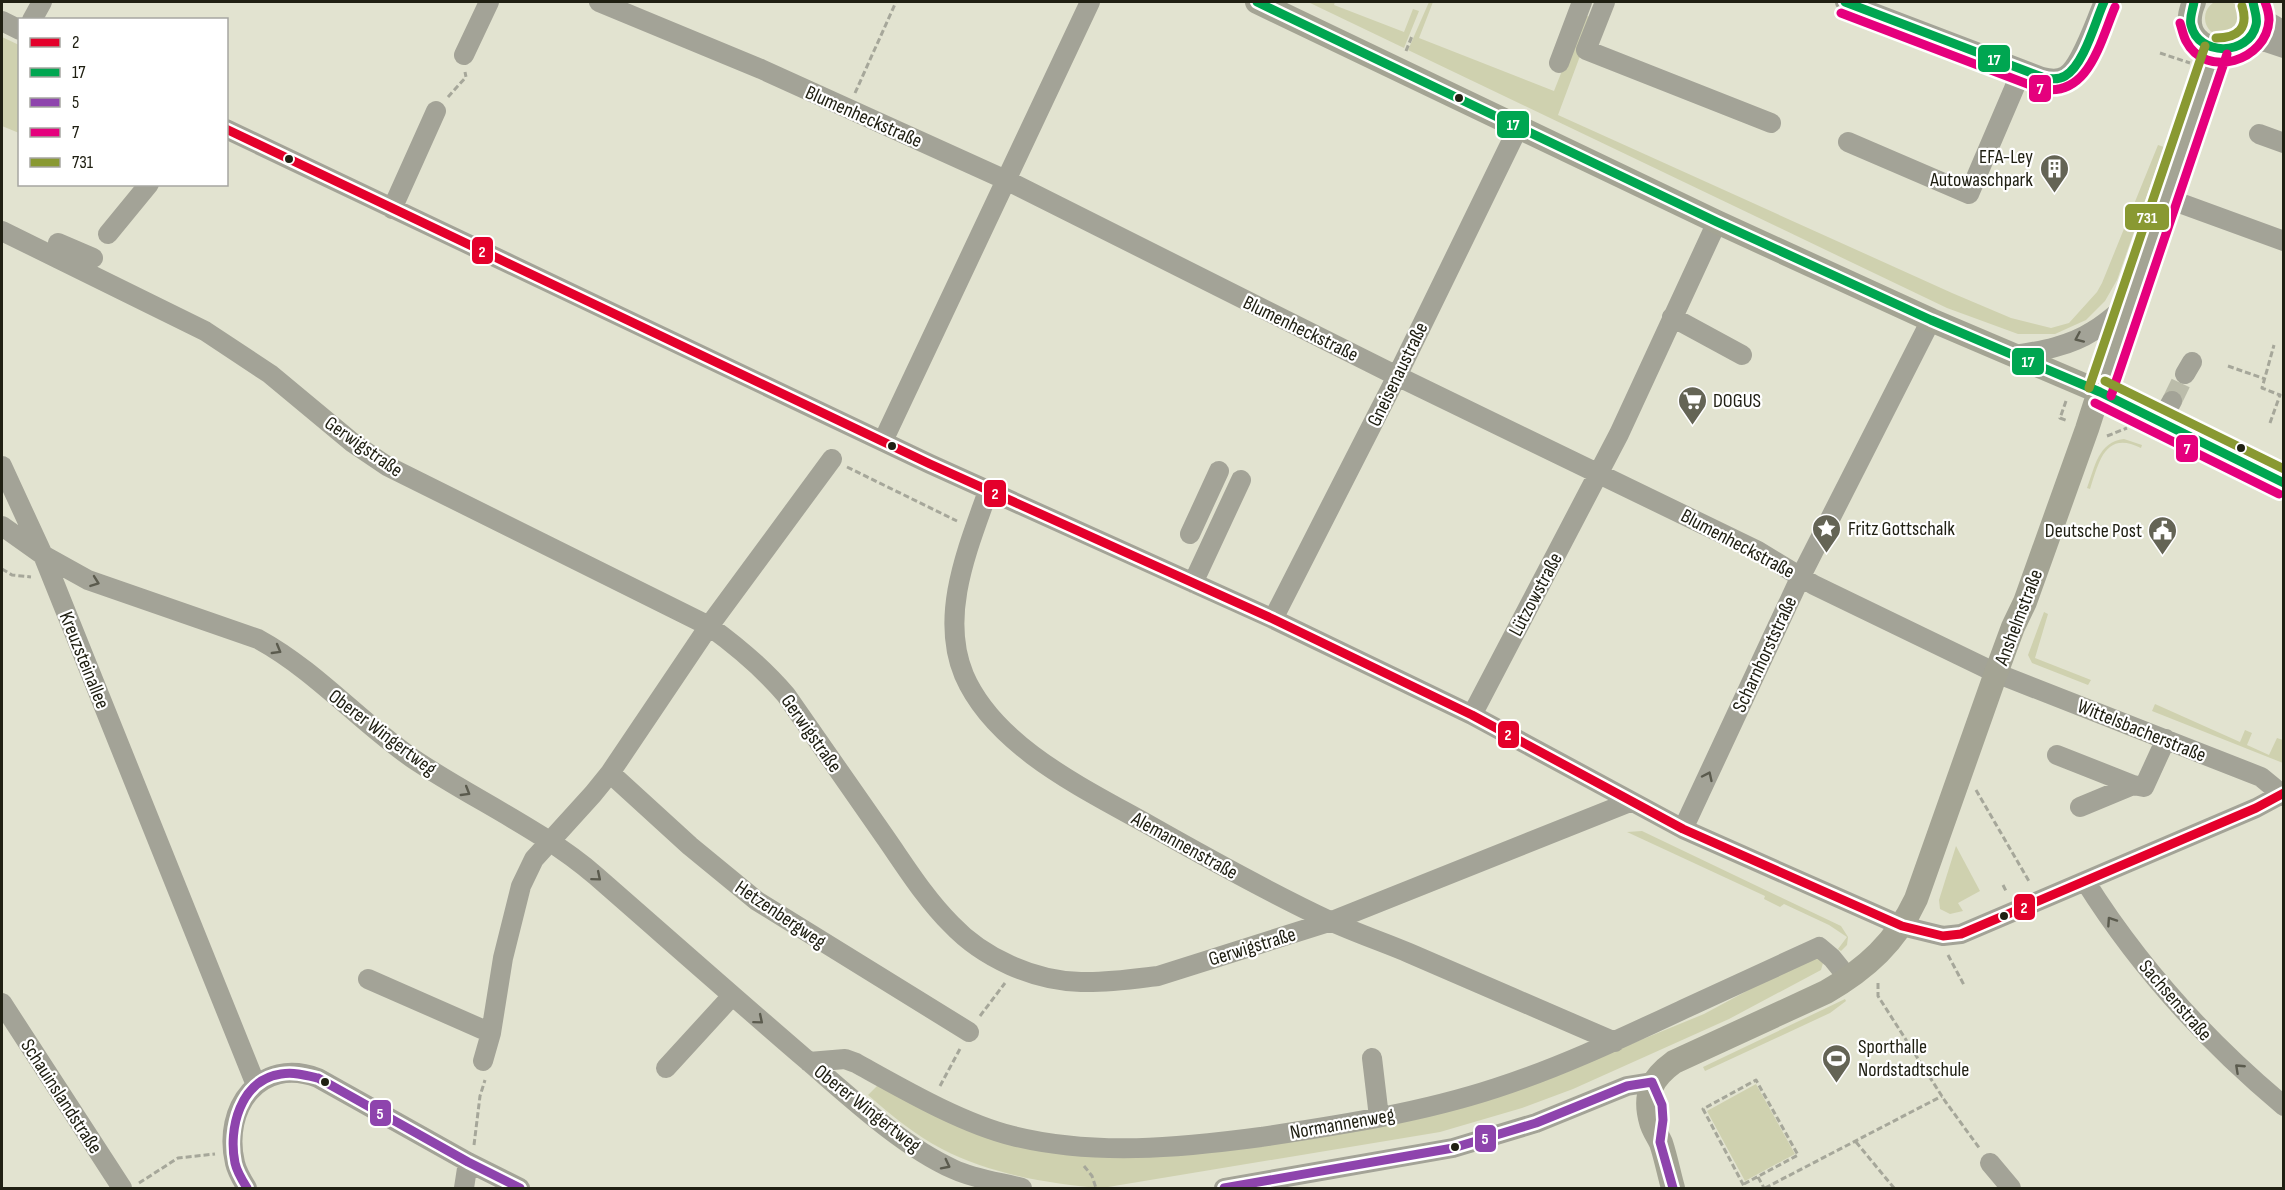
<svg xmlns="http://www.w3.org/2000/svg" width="2285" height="1190" font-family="'Sofia Sans Condensed',sans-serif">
<rect width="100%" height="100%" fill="#e2e3d0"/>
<!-- green -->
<path fill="#cfd1af" d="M2205 18a18 18 0 1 1 36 0a18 18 0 1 1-36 0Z
M 1308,2 L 1335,2 L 1334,5 L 1404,32 L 1413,9 L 1419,11 L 1404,48 Z
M 1429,2 L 1433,2 L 1419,38 L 1554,91 L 1584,15 L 1590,17 L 1592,24 L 1558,115 L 1952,293 L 2011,318 L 2051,328 L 2069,323 L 2097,292 L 2102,283 L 2158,145 L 2164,147 L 2117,280 L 2105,301 L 2086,320 L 2055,334 L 2018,334 L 1947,308 L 1408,50 Z
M 2,37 L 19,45 L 19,133 L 2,126 Z
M 2124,439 L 2142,445 L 2141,448 C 2105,430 2099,462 2090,489 L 2087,488 C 2095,467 2098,442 2124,439 Z
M 2044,612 L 2048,614 L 2035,658 L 2091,680 L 2088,685 L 2032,663 L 2028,655 Z
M 2155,704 L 2240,742 L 2245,730 L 2252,733 L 2247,745 L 2269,755 L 2277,738 L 2283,740 L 2283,763 L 2152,711 Z
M 1642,831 L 1841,926 L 1848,937 L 1847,945 L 1841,951 L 1838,949 L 1847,937 L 1829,925 L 1784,904 L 1780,907 L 1764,899 L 1765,896 L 1627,832 Z
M 1956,846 L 1980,891 L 1958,903 L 1963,911 L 1950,914 L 1940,909 L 1939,900 Z
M 1817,957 L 1823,963 L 1821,970 L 1729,1019 L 1573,1089 L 1522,1108 L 1440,1132 L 1102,1188 C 1049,1184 990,1174 942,1149 C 915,1135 891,1115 868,1095 L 879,1084 L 1000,1140 L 1231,1147 L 1587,1062 L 1704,1014 L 1756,986 Z
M 1845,999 L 1846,1001 L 1830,1013 L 1705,1071 L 1703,1067 Z
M 1756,1084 L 1795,1154 L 1745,1181 L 1707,1111 Z"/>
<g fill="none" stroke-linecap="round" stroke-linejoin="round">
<!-- minor-tunnel -->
<path stroke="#bbbcaa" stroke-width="20" stroke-dasharray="20 10" stroke-linecap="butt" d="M 2172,401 L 2185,374"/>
<!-- path -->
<path stroke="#a6a79a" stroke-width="3" stroke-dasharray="6 3" stroke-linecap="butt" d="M 1406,51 L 1412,36
M 2160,53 L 2190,63
M 855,93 L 896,2
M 448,97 L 466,77 L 465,72
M 2228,366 L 2265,379
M 2066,401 L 2060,418 L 2068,421
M 2270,423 L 2280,395 L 2262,388 L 2274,345
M 2107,436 L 2127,428
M 847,467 L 957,521
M 2,569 L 12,575 L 31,577
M 1976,790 L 2030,883
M 2003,885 L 2007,893
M 1948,955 L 1964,985
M 1878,983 L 1878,996 L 1945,1101 L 1980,1149
M 980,1016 L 1005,983
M 940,1086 L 961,1047
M 1856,1142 L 1894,1188
M 474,1145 L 480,1096 L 485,1080
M 1084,1166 L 1092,1176 L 1096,1188
M 1758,1177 L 1764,1188
M 139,1183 L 178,1158 L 215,1154
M 1744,1184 L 1798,1155 L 1756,1080 L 1703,1109 L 1745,1188
M 1765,1188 L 1942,1096"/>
<!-- minor -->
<path stroke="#a3a397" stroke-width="20" d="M 599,2 L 761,69 L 1006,180 L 1397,376 L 1758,551 L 1814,585 L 1996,673 L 2261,777 L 2284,796
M 1605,2 L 1586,50 L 1771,123
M 1845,2 L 2042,77 C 2050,79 2058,80 2065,76 C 2081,67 2096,19 2104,2
M 2257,15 L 2284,31
M 32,20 L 42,2
M 2,21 L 20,30
M 2248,41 L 2266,42 L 2284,48
M 464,55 L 489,2
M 1559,63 L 1582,2
M 226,129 L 930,464 L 1273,619 L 1472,715 L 1683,829 L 1902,926 L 1943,936 L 1961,934 L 2256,808 L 2284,793
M 2259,134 L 2284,143
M 1848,142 L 1969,194 L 2022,70
M 2166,198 L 2284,241
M 392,209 L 436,111
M 2,231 L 205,331 L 270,374 L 353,443 L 387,466 L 709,626 C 738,647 763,668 786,695 C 819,743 852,790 885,837 C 906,867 925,898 951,924 C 983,958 1034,981 1081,982 C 1106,983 1133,979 1158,976 L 1332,921 L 1630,802
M 108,234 L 149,184
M 58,243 L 93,258
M 1672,317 L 1742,355
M 2015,355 C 2041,351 2070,346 2093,331 C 2105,324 2116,314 2127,305
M 2185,374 L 2192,362
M 2160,422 L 2172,401
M 883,441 L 1090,2
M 2,466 L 43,555 L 256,1085
M 988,491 C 968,548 939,615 964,675 C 995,747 1085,789 1149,825 C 1209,859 1268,892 1330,921 C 1356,933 1383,942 1409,953 C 1478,983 1546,1012 1615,1042
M 2,526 L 43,555 L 88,580 L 258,639 C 315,670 359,721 412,758 C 471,798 543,830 596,876 C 667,938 737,1000 808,1061 C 851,1098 902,1146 953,1169 C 974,1179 999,1182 1022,1188
M 1190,534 L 1219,471
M 1193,583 L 1241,480
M 1273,619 L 1397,376 L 1518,128
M 1472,715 L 1619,434 L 1717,222
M 2057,755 L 2133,785
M 610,773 L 690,846 L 757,901 L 969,1032
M 2080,807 L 2133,785 L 2144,787 L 2166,739
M 1683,829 L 1801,576 L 1931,320
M 2085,881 C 2139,967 2205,1040 2284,1106
M 368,979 L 491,1033
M 2,1003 L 122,1188
M 1372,1058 L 1379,1117
M 483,1061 L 491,1033 L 503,958 L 521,886 L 534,859 L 593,794 L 610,773 L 709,626 L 832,459
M 809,1062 L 845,1059 L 856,1063 C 903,1089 961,1123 1013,1136 C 1094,1156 1179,1148 1261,1137 C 1340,1125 1420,1113 1496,1088 C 1561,1067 1622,1038 1684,1009 C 1729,988 1774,968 1819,947 L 1832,958 L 1849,979
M 666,1068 L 731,997
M 1990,1163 L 2011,1188
M 247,1188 C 242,1180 237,1172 235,1163 C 222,1108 260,1056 318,1078 L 468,1162 L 520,1188
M 464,1188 L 468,1162
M 1224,1188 L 1453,1148 L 1536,1123 L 1627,1086 L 1652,1082"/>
<!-- major -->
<path stroke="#a4a494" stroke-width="24" d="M 1257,2 L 1717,222 L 1931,320 L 2100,392 L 2284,483
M 2194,2 C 2167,66 2281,64 2253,2
M 1673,1188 C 1669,1174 1666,1158 1661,1143 C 1658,1136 1653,1130 1651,1122 C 1643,1094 1652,1078 1674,1062 L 1826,992 C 1866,969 1896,942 1916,899 L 1996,673 L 2013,627 L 2025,602 L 2087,429 L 2127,305 L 2161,214 L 2216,50"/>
<defs>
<path id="bus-1" d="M 226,129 L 930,464 L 1273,619 L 1472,715 L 1683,829 L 1902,926 L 1943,936 L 1961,934 L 2256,808 L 2284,793"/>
<path id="bus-2" d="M 1257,2 L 1717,222 L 1931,320 L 2100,392 L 2284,483
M 1845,2 L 2042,77 C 2049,79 2058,80 2065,76 C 2084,65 2095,22 2104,2
M 2194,2 C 2193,9 2189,18 2191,25 C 2198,57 2249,56 2256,25 C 2258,18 2254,9 2253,2"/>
<path id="bus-3" d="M 1652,1082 L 1662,1105 L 1663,1120 L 1660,1142 L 1673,1188
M 247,1188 C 242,1180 237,1172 235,1163 C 228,1129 240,1080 281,1074 C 294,1072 305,1075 318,1078 L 468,1162 L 520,1188
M 1224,1188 L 1453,1148 L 1536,1123 L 1627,1086 L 1652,1082"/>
<path id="bus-4" d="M 1841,13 L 2038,88 C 2088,101 2100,42 2115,7
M 2180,23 C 2182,29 2183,35 2186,41 C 2206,80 2267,61 2269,20 C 2269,14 2267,7 2265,2
M 2111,396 L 2227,54
M 2095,403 L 2279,494"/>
<path id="bus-5" d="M 2216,38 C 2238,38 2249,28 2242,6
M 2105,381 L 2284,469
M 2089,388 L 2205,46"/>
</defs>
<!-- bus-1 casing -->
<use href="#bus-1" stroke="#fff" stroke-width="14"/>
<!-- bus-2 casing -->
<use href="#bus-2" stroke="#fff" stroke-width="14"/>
<!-- bus-3 casing -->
<use href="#bus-3" stroke="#fff" stroke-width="14"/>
<!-- bus-4 casing -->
<use href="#bus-4" stroke="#fff" stroke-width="14"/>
<!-- bus-5 casing -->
<use href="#bus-5" stroke="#fff" stroke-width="14"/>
<!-- bus-1 -->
<use href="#bus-1" stroke="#e4002b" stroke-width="9"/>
<!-- bus-2 -->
<use href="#bus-2" stroke="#00a651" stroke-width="9"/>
<!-- bus-3 -->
<use href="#bus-3" stroke="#8e44ad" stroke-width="9"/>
<!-- bus-4 -->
<use href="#bus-4" stroke="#e5007d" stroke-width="9"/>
<!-- bus-5 -->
<use href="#bus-5" stroke="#899932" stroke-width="9"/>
</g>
<!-- one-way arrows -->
<defs><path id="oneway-chevron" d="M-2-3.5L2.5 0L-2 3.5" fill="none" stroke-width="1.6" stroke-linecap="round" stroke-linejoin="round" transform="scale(1.5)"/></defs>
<g stroke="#5b5b4e">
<use href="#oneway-chevron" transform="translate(2079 338) rotate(156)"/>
<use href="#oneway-chevron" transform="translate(95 582) rotate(20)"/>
<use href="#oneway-chevron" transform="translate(277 650) rotate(30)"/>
<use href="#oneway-chevron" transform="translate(1708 776) rotate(-65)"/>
<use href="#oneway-chevron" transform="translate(466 792) rotate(31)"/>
<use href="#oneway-chevron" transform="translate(597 877) rotate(40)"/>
<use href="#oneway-chevron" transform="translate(2111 921) rotate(-124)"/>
<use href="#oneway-chevron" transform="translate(759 1020) rotate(40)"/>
<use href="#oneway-chevron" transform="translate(2239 1068) rotate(-137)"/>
<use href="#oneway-chevron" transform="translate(946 1165) rotate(27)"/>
</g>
<!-- icons -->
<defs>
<symbol id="building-pin" viewBox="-11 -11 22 30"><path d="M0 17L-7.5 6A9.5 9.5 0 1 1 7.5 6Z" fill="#646455" stroke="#fff"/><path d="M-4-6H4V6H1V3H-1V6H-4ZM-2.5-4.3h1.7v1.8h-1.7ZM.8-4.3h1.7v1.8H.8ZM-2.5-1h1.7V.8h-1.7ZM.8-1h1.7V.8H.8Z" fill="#fff"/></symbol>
<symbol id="supermarket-pin" viewBox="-11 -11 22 30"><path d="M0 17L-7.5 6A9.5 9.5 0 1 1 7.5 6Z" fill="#646455" stroke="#fff"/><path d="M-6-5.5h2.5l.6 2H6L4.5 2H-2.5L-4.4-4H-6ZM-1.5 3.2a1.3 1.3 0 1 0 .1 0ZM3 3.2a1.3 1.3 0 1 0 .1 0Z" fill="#fff"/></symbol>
<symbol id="sight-pin" viewBox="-11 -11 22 30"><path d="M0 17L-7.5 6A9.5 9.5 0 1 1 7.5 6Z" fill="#646455" stroke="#fff"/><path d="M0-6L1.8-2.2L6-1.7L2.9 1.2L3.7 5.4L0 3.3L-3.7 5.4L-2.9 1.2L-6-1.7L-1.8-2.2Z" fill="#fff"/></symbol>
<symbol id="civic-pin" viewBox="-11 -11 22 30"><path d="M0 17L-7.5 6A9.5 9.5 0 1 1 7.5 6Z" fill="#646455" stroke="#fff"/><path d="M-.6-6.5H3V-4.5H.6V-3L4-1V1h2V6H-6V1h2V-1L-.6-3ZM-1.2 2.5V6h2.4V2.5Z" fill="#fff"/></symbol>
<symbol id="stadium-pin" viewBox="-11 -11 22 30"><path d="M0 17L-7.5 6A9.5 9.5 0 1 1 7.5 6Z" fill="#646455" stroke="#fff"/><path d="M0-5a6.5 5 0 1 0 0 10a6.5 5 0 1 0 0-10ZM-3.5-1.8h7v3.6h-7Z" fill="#fff"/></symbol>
</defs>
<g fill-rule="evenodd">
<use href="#building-pin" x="2038" y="152" width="33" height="45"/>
<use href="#supermarket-pin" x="1676" y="384" width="33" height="45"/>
<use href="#sight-pin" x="1810" y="512" width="33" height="45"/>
<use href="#civic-pin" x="2146" y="514" width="33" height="45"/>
<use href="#stadium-pin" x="1820" y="1042" width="33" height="45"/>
</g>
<!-- markers -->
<g fill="#202013" stroke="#fff" stroke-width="2">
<circle cx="1459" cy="98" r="5"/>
<circle cx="289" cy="159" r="5"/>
<circle cx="892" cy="446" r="5"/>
<circle cx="2241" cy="448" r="5"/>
<circle cx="2004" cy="916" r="5"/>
<circle cx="325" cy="1082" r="5"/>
<circle cx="1455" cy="1147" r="5"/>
</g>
<g text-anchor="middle" stroke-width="4.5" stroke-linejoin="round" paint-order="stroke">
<!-- street labels -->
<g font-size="20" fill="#202013" stroke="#fff">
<text transform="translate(864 116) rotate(24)" y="7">Blumenheckstraße</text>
<text transform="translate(1301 328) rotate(26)" y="7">Blumenheckstraße</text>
<text transform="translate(1397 374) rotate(-64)" y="7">Gneisenaustraße</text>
<text transform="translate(364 446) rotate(35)" y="7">Gerwigstraße</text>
<text transform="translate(1738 543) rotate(28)" y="7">Blumenheckstraße</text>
<text transform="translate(1535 594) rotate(-62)" y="7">Lützowstraße</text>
<text transform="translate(2018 617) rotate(-69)" y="7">Anshelmstraße</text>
<text transform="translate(1764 654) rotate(-65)" y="7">Scharnhorststraße</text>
<text transform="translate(85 660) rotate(68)" y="7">Kreuzsteinallee</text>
<text transform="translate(2142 730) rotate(22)" y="7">Wittelsbacherstraße</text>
<text transform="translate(383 732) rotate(37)" y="7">Oberer Wingertweg</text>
<text transform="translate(812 733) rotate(55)" y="7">Gerwigstraße</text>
<text transform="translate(1185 845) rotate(29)" y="7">Alemannenstraße</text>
<text transform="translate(781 914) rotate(34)" y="7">Hetzenbergweg</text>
<text transform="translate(1252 946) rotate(-17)" y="7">Gerwigstraße</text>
<text transform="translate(2176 1000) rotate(49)" y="7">Sachsenstraße</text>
<text transform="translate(62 1096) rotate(57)" y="7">Schauinslandstraße</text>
<text transform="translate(868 1108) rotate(38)" y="7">Oberer Wingertweg</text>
<text transform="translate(1342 1123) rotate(-10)" y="7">Normannenweg</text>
</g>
<!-- poi labels -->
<g font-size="20" fill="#202013" stroke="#fff" text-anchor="start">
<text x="2033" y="163" text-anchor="end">EFA-Ley<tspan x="2033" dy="23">Autowaschpark</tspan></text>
<text x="1713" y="407">DOGUS</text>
<text x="1848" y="535">Fritz Gottschalk</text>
<text x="2142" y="537" text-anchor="end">Deutsche Post</text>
<text x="1858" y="1053">Sporthalle<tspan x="1858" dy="23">Nordstadtschule</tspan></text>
</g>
</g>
<g stroke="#fff" stroke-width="2">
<rect x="1977" y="44" width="34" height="29" rx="6" fill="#00a651"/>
<rect x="2028" y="74" width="24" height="29" rx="6" fill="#e5007d"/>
<rect x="1496" y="110" width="34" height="29" rx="6" fill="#00a651"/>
<rect x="2124" y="203" width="46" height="28" rx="6" fill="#899932"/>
<rect x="471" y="236" width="23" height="29" rx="6" fill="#e4002b"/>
<rect x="2011" y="347" width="34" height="29" rx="6" fill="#00a651"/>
<rect x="2175" y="434" width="24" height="29" rx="6" fill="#e5007d"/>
<rect x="983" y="479" width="24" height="29" rx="6" fill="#e4002b"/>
<rect x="1497" y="720" width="23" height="29" rx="6" fill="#e4002b"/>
<rect x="2013" y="893" width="23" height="28" rx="6" fill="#e4002b"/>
<rect x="369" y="1099" width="23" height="28" rx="6" fill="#8e44ad"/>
<rect x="1474" y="1124" width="23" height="29" rx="6" fill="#8e44ad"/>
</g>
<g font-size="16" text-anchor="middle" font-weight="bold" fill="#fff">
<text x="1994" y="65">17</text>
<text x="2040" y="94">7</text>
<text x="1513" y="130">17</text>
<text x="2147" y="223">731</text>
<text x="482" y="257">2</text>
<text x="2028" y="367">17</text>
<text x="2187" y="454">7</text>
<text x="995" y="499">2</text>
<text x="1508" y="740">2</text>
<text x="2024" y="913">2</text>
<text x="380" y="1119">5</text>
<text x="1485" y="1144">5</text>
</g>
<!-- border -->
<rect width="2285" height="1190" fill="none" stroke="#202013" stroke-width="6"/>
<!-- legend -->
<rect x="18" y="18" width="210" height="168" fill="#ffffff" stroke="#a6a6a1" stroke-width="1.5"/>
<rect x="30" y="38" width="30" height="9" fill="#e4002b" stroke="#a6a6a1" stroke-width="1.5"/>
<text x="72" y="48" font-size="18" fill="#202013">2</text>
<rect x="30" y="68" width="30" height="9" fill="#00a651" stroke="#a6a6a1" stroke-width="1.5"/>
<text x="72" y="78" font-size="18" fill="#202013">17</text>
<rect x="30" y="98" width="30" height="9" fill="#8e44ad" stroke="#a6a6a1" stroke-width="1.5"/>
<text x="72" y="108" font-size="18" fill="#202013">5</text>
<rect x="30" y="128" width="30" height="9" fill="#e5007d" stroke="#a6a6a1" stroke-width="1.5"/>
<text x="72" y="138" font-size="18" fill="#202013">7</text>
<rect x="30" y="158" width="30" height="9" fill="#899932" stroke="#a6a6a1" stroke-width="1.5"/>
<text x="72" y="168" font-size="18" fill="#202013">731</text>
</svg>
